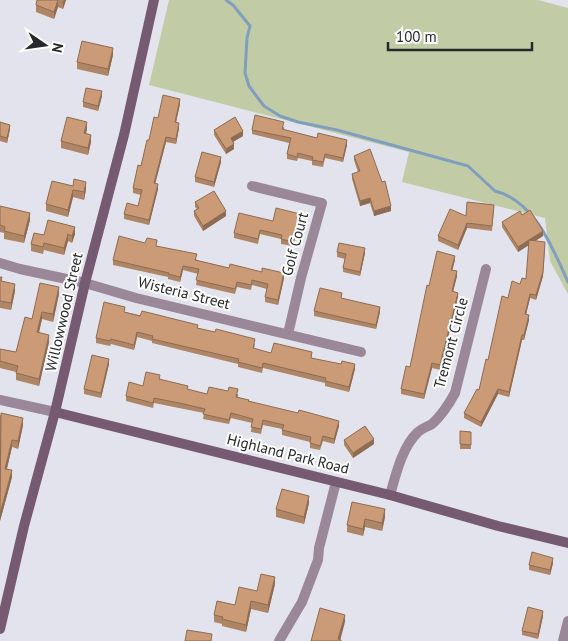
<svg xmlns="http://www.w3.org/2000/svg" width="568" height="641" font-family="'PT Sans',sans-serif">
<rect width="100%" height="100%" fill="#e2e3ed"/>
<!-- green -->
<path fill="#c1cca6" d="M 169,0 L 538,0 L 568,8 L 568,294 L 550,261 L 545,218 L 402,182 L 409,152 L 149,85 Z"/>
<g fill="none" stroke-linecap="round" stroke-linejoin="round">
<!-- stream -->
<path stroke="#819ebd" stroke-width="3" d="M 226,0 L 233,5 L 250,26 L 247,38 L 245,73 L 249,86 L 264,106 L 280,116 L 298,122 L 337,130 L 468,166 L 495,191 C 535,201 553,249 568,282"/>
<!-- street -->
<path stroke="#9a8797" stroke-width="10" d="M 252,186 L 322,203 L 301,278 L 288,334
M 0,263 L 20,269 L 85,283 L 136,298 L 361,352
M 0,400 L 55,412
M 390,495 C 396,474 402,447 418,432 C 422,428 427,427 432,424 C 441,416 449,404 455,393 L 486,269
M 279,641 L 302,602 L 318,560 L 319,548 L 336,482
M 563,641 L 568,621"/>
<!-- secondary -->
<path stroke="#765a72" stroke-width="10" d="M 55,412 L 390,495 L 498,526 L 568,543
M 0,629 L 24,526 L 55,412 L 85,283 L 124,135 L 154,0"/>
</g>
<!-- wall -->
<path fill="#ae8565" d="M 37,0 L 66,0 L 63,9 L 58,7 L 54,19 L 36,12 L 36,5 Z
M 113,55 L 108,76 L 77,69 L 77,62 Z
M 102,96 L 98,111 L 83,107 L 83,102 Z
M 180,104 L 176,122 L 179,128 L 176,144 L 166,142 L 155,184 L 158,189 L 149,225 L 124,219 L 124,214 L 138,206 L 141,195 L 133,193 L 133,188 L 149,140 L 158,118 Z
M 0,122 L 10,129 L 7,143 L 0,141 Z
M 284,127 L 284,130 L 317,138 L 347,145 L 343,162 L 325,158 L 323,167 L 312,165 L 312,161 L 298,158 L 297,161 L 287,159 L 287,154 L 289,143 L 252,134 L 252,130 Z
M 87,129 L 86,134 L 91,142 L 88,155 L 61,148 L 61,141 Z
M 214,130 L 243,136 L 233,142 L 234,149 L 226,154 L 214,135 Z
M 354,156 L 391,211 L 374,216 L 370,203 L 360,206 L 352,179 L 352,174 L 358,172 L 354,160 Z
M 221,162 L 214,187 L 195,182 L 195,177 Z
M 52,181 L 86,189 L 84,200 L 73,197 L 68,217 L 46,211 L 46,204 Z
M 195,202 L 226,216 L 203,231 L 194,216 L 194,211 L 197,209 L 195,207 Z
M 0,206 L 30,220 L 24,243 L 4,239 L 4,233 L 0,232 Z
M 494,209 L 492,231 L 467,228 L 458,250 L 438,241 L 438,236 L 466,216 Z
M 300,219 L 293,246 L 281,244 L 281,239 L 260,234 L 258,244 L 234,238 L 234,233 L 273,221 Z
M 502,222 L 543,236 L 535,241 L 543,276 L 536,300 L 530,298 L 526,314 L 529,320 L 524,340 L 522,340 L 509,397 L 498,394 L 481,427 L 464,418 L 464,413 L 479,390 L 508,298 L 520,284 L 526,279 L 529,245 L 518,252 L 502,227 Z
M 75,234 L 72,243 L 68,241 L 64,255 L 44,250 L 43,254 L 31,251 L 31,244 L 44,235 Z
M 157,246 L 197,259 L 196,260 L 229,268 L 284,278 L 278,305 L 265,302 L 265,297 L 267,289 L 252,285 L 251,290 L 237,287 L 235,294 L 196,285 L 198,274 L 183,270 L 180,282 L 168,279 L 168,277 L 113,265 L 113,260 Z
M 337,252 L 365,253 L 360,276 L 343,272 L 343,268 L 345,259 L 337,257 Z
M 455,260 L 452,270 L 457,276 L 453,291 L 458,297 L 440,370 L 432,368 L 424,399 L 401,394 L 401,389 L 410,367 L 429,286 Z
M 0,277 L 2,281 L 15,291 L 11,310 L 0,308 Z
M 59,294 L 53,322 L 42,319 L 39,333 L 49,342 L 39,386 L 16,380 L 16,372 L 0,368 L 0,349 L 16,352 L 32,319 Z
M 342,298 L 380,312 L 376,329 L 314,316 L 314,311 Z
M 125,312 L 198,328 L 255,344 L 254,349 L 271,353 L 312,358 L 355,369 L 349,392 L 325,386 L 325,383 L 263,368 L 262,373 L 238,367 L 238,364 L 152,343 L 152,341 L 137,337 L 134,350 L 111,344 L 110,346 L 96,343 L 96,338 Z
M 109,364 L 101,398 L 84,394 L 84,389 Z
M 160,379 L 188,390 L 207,394 L 238,394 L 238,397 L 249,401 L 339,426 L 334,444 L 323,441 L 320,450 L 310,448 L 310,442 L 282,435 L 282,429 L 263,425 L 261,434 L 251,432 L 252,423 L 231,418 L 229,424 L 203,419 L 204,413 L 154,403 L 153,408 L 126,401 L 126,396 L 143,386 Z
M 0,415 L 23,425 L 18,449 L 12,447 L 7,469 L 12,477 L 0,521 Z
M 460,431 L 471,432 L 471,449 L 460,449 Z
M 344,440 L 374,444 L 353,458 L 344,445 Z
M 352,502 L 385,517 L 382,531 L 365,527 L 363,536 L 347,532 L 347,525 Z
M 309,503 L 304,524 L 276,517 L 276,509 Z
M 553,563 L 550,575 L 529,570 L 529,565 Z
M 275,584 L 268,613 L 251,609 L 246,632 L 222,626 L 222,624 L 214,622 L 214,615 L 235,605 L 257,591 Z
M 543,616 L 538,639 L 522,635 L 522,631 Z"/>
<!-- shaded-wall -->
<path fill="#8d6c53" d="M 58,0 L 58,7 L 54,19 L 54,12 Z
M 64,0 L 66,0 L 63,9 L 63,2 Z
M 113,48 L 113,55 L 108,76 L 108,69 Z
M 102,91 L 102,96 L 98,111 L 98,106 Z
M 180,99 L 180,104 L 175,127 L 175,122 Z
M 87,122 L 87,129 L 84,140 L 84,133 Z
M 179,123 L 179,128 L 176,144 L 176,139 Z
M 10,125 L 10,129 L 7,143 L 7,138 Z
M 243,131 L 243,136 L 231,143 L 231,138 Z
M 91,135 L 91,142 L 88,155 L 88,148 Z
M 166,137 L 166,142 L 154,188 L 154,183 Z
M 347,140 L 347,145 L 343,162 L 343,158 Z
M 234,144 L 234,149 L 226,154 L 226,149 Z
M 221,157 L 221,162 L 214,187 L 214,182 Z
M 86,182 L 86,189 L 84,200 L 84,192 Z
M 158,184 L 158,189 L 149,225 L 149,220 Z
M 73,190 L 73,197 L 68,217 L 68,210 Z
M 370,198 L 370,203 L 360,206 L 360,201 Z
M 391,206 L 391,211 L 374,216 L 374,211 Z
M 226,211 L 226,216 L 203,231 L 203,226 Z
M 30,213 L 30,220 L 24,243 L 24,236 Z
M 300,214 L 300,219 L 293,246 L 293,242 Z
M 467,223 L 467,228 L 458,250 L 458,245 Z
M 75,227 L 75,234 L 72,243 L 72,236 Z
M 543,231 L 543,236 L 518,252 L 518,247 Z
M 68,234 L 68,241 L 64,255 L 64,248 Z
M 545,246 L 543,276 L 536,300 L 536,295 Z
M 365,248 L 365,253 L 360,276 L 360,272 Z
M 455,256 L 455,260 L 451,275 L 451,270 Z
M 183,266 L 183,270 L 180,282 L 180,277 Z
M 457,271 L 457,276 L 452,296 L 452,291 Z
M 284,273 L 284,278 L 278,305 L 278,300 Z
M 15,284 L 15,291 L 11,310 L 11,303 Z
M 59,287 L 59,294 L 53,322 L 53,314 Z
M 458,293 L 458,297 L 440,370 L 440,365 Z
M 530,294 L 530,298 L 525,319 L 525,314 Z
M 380,307 L 380,312 L 376,329 L 376,325 Z
M 42,312 L 42,319 L 37,339 L 37,332 Z
M 529,315 L 529,320 L 524,340 L 524,335 Z
M 137,332 L 137,337 L 134,350 L 134,345 Z
M 49,335 L 49,342 L 39,386 L 39,379 Z
M 522,335 L 522,340 L 509,397 L 509,392 Z
M 109,359 L 109,364 L 101,398 L 101,393 Z
M 432,363 L 432,368 L 424,399 L 424,394 Z
M 355,364 L 355,369 L 349,392 L 349,387 Z
M 498,389 L 498,394 L 481,427 L 481,422 Z
M 23,418 L 23,425 L 18,449 L 18,441 Z
M 339,421 L 339,426 L 334,444 L 334,439 Z
M 374,439 L 374,444 L 353,458 L 353,453 Z
M 12,440 L 12,447 L 5,476 L 5,469 Z
M 12,470 L 12,477 L 0,521 L 0,514 Z
M 309,496 L 309,503 L 304,524 L 304,517 Z
M 385,509 L 385,517 L 382,531 L 382,523 Z
M 365,519 L 365,527 L 363,536 L 363,529 Z
M 553,558 L 553,563 L 550,575 L 550,570 Z
M 275,577 L 275,584 L 268,613 L 268,605 Z
M 251,601 L 251,609 L 246,632 L 246,625 Z
M 543,611 L 543,616 L 538,639 L 538,634 Z
M 345,615 L 345,622 L 340,641 L 338,639 Z"/>
<!-- building -->
<path fill="#ca9b76" stroke="#8d6c53" d="M 37,0 L 58,0 L 54,12 L 36,5 Z
M 82,41 L 113,48 L 108,69 L 77,62 Z
M 86,88 L 102,91 L 98,106 L 83,102 Z
M 163,95 L 180,99 L 175,122 L 179,123 L 176,139 L 166,137 L 154,183 L 158,184 L 149,220 L 124,214 L 127,203 L 138,206 L 142,190 L 133,188 L 138,165 L 141,166 L 147,140 L 149,140 L 154,117 L 158,118 Z
M 255,115 L 284,122 L 282,129 L 317,138 L 318,133 L 347,140 L 343,158 L 325,154 L 323,162 L 312,160 L 313,157 L 298,153 L 297,157 L 287,154 L 291,138 L 252,130 Z
M 67,117 L 87,122 L 84,133 L 91,135 L 88,148 L 61,141 Z
M 235,117 L 243,131 L 231,138 L 234,144 L 226,149 L 214,130 Z
M 0,122 L 10,125 L 7,138 L 0,136 Z
M 370,149 L 382,182 L 385,181 L 391,206 L 374,211 L 370,198 L 360,201 L 352,174 L 360,171 L 354,156 Z
M 202,152 L 221,157 L 214,182 L 195,177 Z
M 74,179 L 86,182 L 84,192 L 73,190 L 68,210 L 46,204 L 52,181 L 73,186 Z
M 214,191 L 226,211 L 203,226 L 194,211 L 199,208 L 195,202 Z
M 467,202 L 494,205 L 492,226 L 467,223 L 458,245 L 438,236 L 450,209 L 466,216 Z
M 0,206 L 30,213 L 24,236 L 4,231 L 5,227 L 0,225 Z
M 276,208 L 300,214 L 293,242 L 281,239 L 282,235 L 260,230 L 258,239 L 234,233 L 239,213 L 273,221 Z
M 530,210 L 543,231 L 518,247 L 502,222 L 520,211 L 522,215 Z
M 48,220 L 75,227 L 72,236 L 68,234 L 64,248 L 44,243 L 43,247 L 31,244 L 34,233 L 44,235 Z
M 119,236 L 145,243 L 147,238 L 157,240 L 156,246 L 197,254 L 195,260 L 229,268 L 230,264 L 262,272 L 262,268 L 284,273 L 278,300 L 265,297 L 268,284 L 252,280 L 251,285 L 237,282 L 235,289 L 196,280 L 199,269 L 183,266 L 180,277 L 168,274 L 169,273 L 113,260 Z
M 529,240 L 545,242 L 543,272 L 536,295 L 530,294 L 525,314 L 529,315 L 524,335 L 522,335 L 509,392 L 498,389 L 481,422 L 464,413 L 477,389 L 479,390 L 486,359 L 488,360 L 502,296 L 508,298 L 512,281 L 520,284 L 522,278 L 526,279 Z
M 339,243 L 365,248 L 360,272 L 343,268 L 346,254 L 337,252 Z
M 437,251 L 455,256 L 451,270 L 457,271 L 452,291 L 458,293 L 440,365 L 432,363 L 424,394 L 401,389 L 406,366 L 410,367 L 427,285 L 429,286 Z
M 0,277 L 2,277 L 1,281 L 15,284 L 11,303 L 0,301 Z
M 40,283 L 59,287 L 53,314 L 42,312 L 37,332 L 49,335 L 39,379 L 16,373 L 18,366 L 0,361 L 0,349 L 16,352 L 25,317 L 32,319 Z
M 320,288 L 342,293 L 341,298 L 380,307 L 376,325 L 314,311 Z
M 104,302 L 125,307 L 124,312 L 140,316 L 142,311 L 198,325 L 197,328 L 215,332 L 216,329 L 255,339 L 253,348 L 271,353 L 274,343 L 312,352 L 311,358 L 341,364 L 342,361 L 355,364 L 349,387 L 325,381 L 326,378 L 263,363 L 262,368 L 238,362 L 239,359 L 152,339 L 153,336 L 137,332 L 134,345 L 111,339 L 110,341 L 96,338 Z
M 92,355 L 109,359 L 101,393 L 84,389 Z
M 146,372 L 160,375 L 159,379 L 188,386 L 187,389 L 207,394 L 209,387 L 228,391 L 229,387 L 238,389 L 236,397 L 249,400 L 248,401 L 298,413 L 299,410 L 339,421 L 334,439 L 323,436 L 320,446 L 310,443 L 311,437 L 282,430 L 284,425 L 263,420 L 261,429 L 251,427 L 253,419 L 231,413 L 229,420 L 203,414 L 205,409 L 184,404 L 154,398 L 153,403 L 126,396 L 129,382 L 143,386 Z
M 1,413 L 23,418 L 18,441 L 12,440 L 5,469 L 12,470 L 0,514 Z
M 365,426 L 374,439 L 353,453 L 344,440 Z
M 460,431 L 471,432 L 471,445 L 460,444 Z
M 282,489 L 309,496 L 304,517 L 276,509 Z
M 352,502 L 385,509 L 382,523 L 365,519 L 363,529 L 347,525 Z
M 532,552 L 553,558 L 550,570 L 529,565 Z
M 261,574 L 275,577 L 268,605 L 251,601 L 246,625 L 222,619 L 223,617 L 214,615 L 217,601 L 235,605 L 239,587 L 257,591 Z
M 528,607 L 543,611 L 538,634 L 522,631 Z
M 320,608 L 345,615 L 338,639 L 341,640 L 341,641 L 311,641 Z
M 187,630 L 212,634 L 211,641 L 185,641 Z"/>
<g text-anchor="middle" stroke-width="4" stroke-linejoin="round" paint-order="stroke">
<!-- street labels -->
<g font-size="15" fill="#27282b" stroke="#fff">
<text transform="translate(295 244) rotate(-75)" y="5">Golf Court</text>
<text transform="translate(184 293) rotate(14)" y="5">Wisteria Street</text>
<text transform="translate(64 312) rotate(-77)" y="5">Willowwood Street</text>
<text transform="translate(451 343) rotate(-75)" y="5">Tremont Circle</text>
<text transform="translate(288 454) rotate(14)" y="5">Highland Park Road</text>
</g>
</g>
<!-- north arrow -->
<g transform="translate(45 45) rotate(103)" stroke="#ffffff" stroke-width="4" paint-order="stroke">
<path d="M0-4L9 19L0 12L-9 19Z" fill="#27282b"/>
<text y="-8" font-size="14" font-weight="bold" text-anchor="middle" fill="#27282b">N</text>
</g>
<!-- scale -->
<path d="M388 42v8h144v-8" fill="none" stroke="#27282b" stroke-width="2.5"/>
<text x="396" y="42" font-size="15" fill="#27282b" stroke="#ffffff" stroke-width="4" paint-order="stroke">100 m</text>
</svg>
